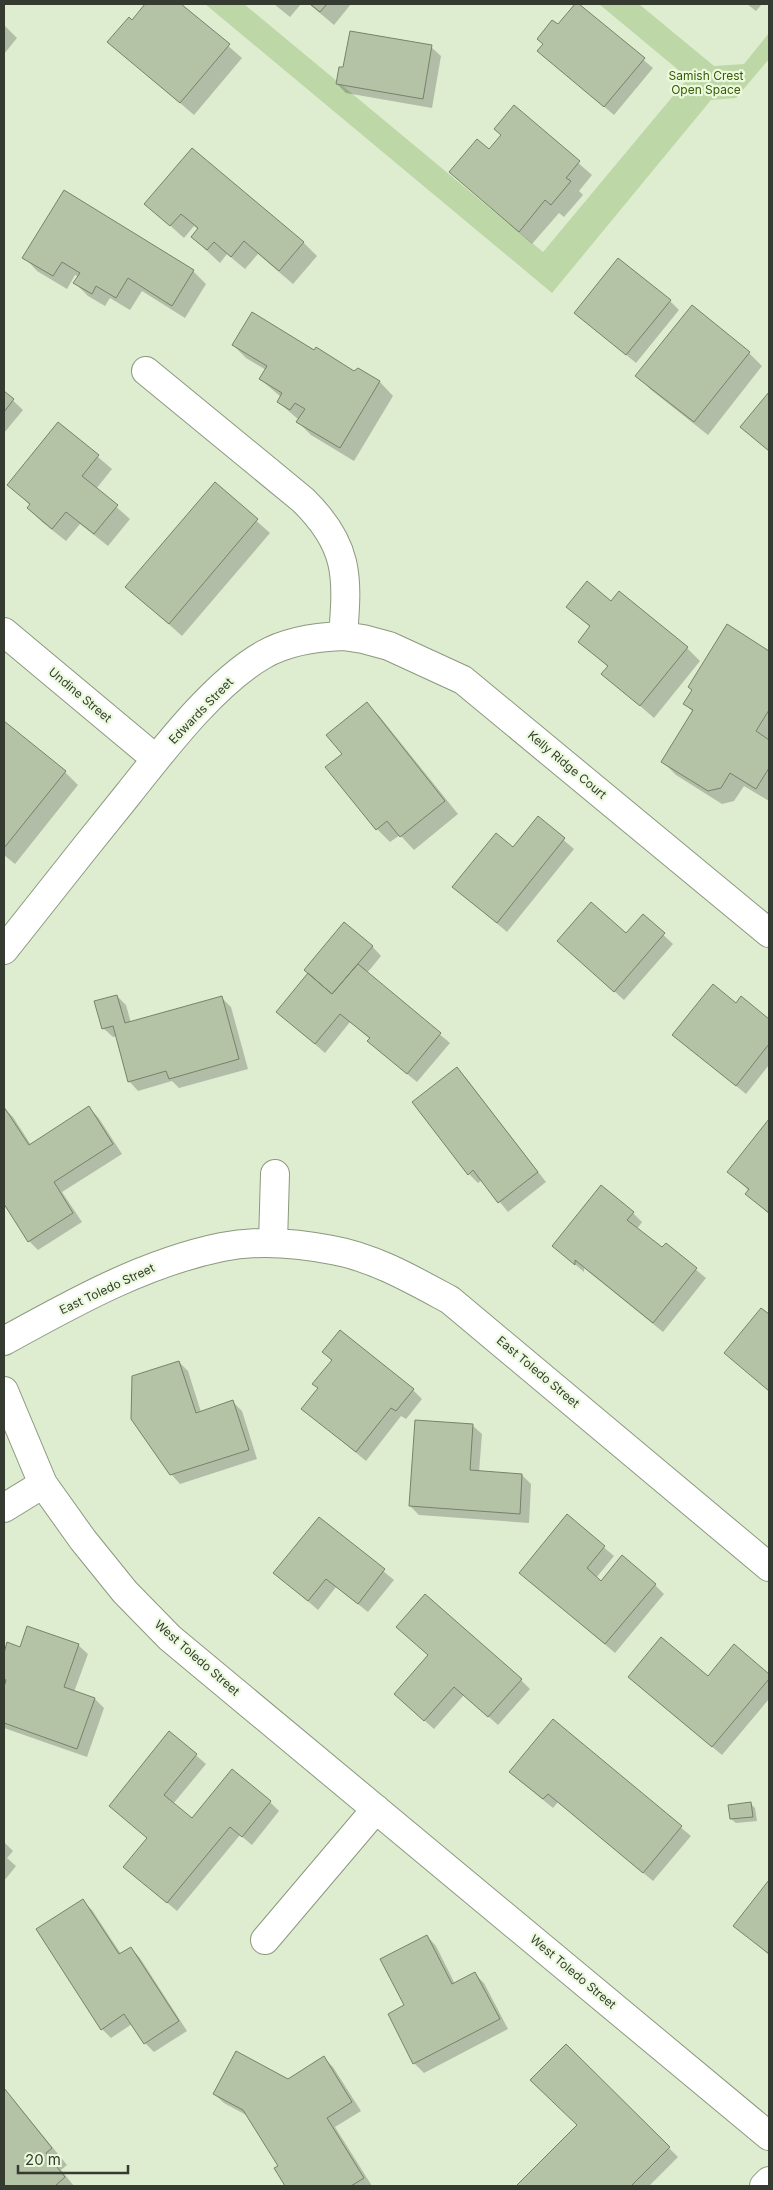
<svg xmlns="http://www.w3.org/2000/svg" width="773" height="2190" font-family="Inter,sans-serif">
<rect width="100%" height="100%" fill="#deedd0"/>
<!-- green -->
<path fill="#bed7a7" d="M 205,4 L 244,4 L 543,252 L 688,78 L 599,4 L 639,4 L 714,66 L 744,64 L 769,33 L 769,59 L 736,98 L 711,100 L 552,293 Z"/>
<!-- shadow -->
<path fill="#0003" d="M 147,4 L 180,4 L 242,58 L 194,115 L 109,42 L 132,21 Z
M 274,4 L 301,4 L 290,17 Z
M 309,4 L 351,4 L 334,25 Z
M 577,4 L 653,68 L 614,115 L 538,51 Z
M 747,4 L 762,4 L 756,11 Z
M 4,25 L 17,38 L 4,54 Z
M 431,47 L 441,56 L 432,108 L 346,93 L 337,84 Z
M 514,107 L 592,175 L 579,191 L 583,195 L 564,217 L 559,213 L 532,244 L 450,172 L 489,151 L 502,136 Z
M 146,204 L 303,242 L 317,256 L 293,284 L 258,254 L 245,269 L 227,254 L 220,263 L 192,237 L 199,230 L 194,226 L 184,238 Z
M 24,257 L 193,271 L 206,284 L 185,318 L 142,291 L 130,310 L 110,298 L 105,306 L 88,296 L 75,283 L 79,277 L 75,275 L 67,289 L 37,271 Z
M 670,301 L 679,310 L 636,363 L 576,313 Z
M 233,345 L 315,351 L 354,372 L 358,370 L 380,382 L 393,396 L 354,461 L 311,435 L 298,422 L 299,420 L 278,402 L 281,397 L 260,379 L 266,370 L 246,358 Z
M 749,353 L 762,366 L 708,435 L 650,389 L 637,375 Z
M 4,392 L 23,410 L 4,433 Z
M 769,394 L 769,451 L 742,427 Z
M 58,423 L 112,469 L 96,489 L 130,519 L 108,546 L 80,524 L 66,541 L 42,522 L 28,508 L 31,506 L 9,485 Z
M 215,484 L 270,533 L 182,636 L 127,587 Z
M 611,602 L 687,648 L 700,661 L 654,718 L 603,674 L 608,667 L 580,642 L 591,628 L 568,607 Z
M 727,626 L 769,652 L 769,801 L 744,786 L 734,801 L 722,804 L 676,775 L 663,762 L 693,712 L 685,704 Z
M 367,704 L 380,717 L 458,814 L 414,850 L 400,835 L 390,842 L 377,829 L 327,767 L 343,754 Z
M 4,723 L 65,772 L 78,785 L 15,864 L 4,855 Z
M 538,818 L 574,849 L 507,932 L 454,887 L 513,849 Z
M 643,916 L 673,944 L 624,1000 L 558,941 L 626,934 Z
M 372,946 L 381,956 L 367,973 L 450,1043 L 417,1082 L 378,1050 L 370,1039 L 350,1022 L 325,1053 L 278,1012 Z
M 117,996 L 126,1005 L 131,1023 L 222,998 L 231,1007 L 248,1069 L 179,1088 L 172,1081 L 138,1091 L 129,1081 L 117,1036 L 113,1037 L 103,1028 Z
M 742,998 L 769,1020 L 769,1065 L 746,1094 L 674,1035 L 736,1004 Z
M 457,1068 L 466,1078 L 546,1182 L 508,1212 L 482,1180 L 478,1183 L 469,1174 Z
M 4,1108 L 13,1117 L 31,1145 L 89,1108 L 98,1117 L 122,1154 L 62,1192 L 82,1222 L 38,1250 L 29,1241 L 4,1201 Z
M 769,1121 L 769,1214 L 747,1194 L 749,1191 L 729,1171 Z
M 633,1213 L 642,1222 L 637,1229 L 663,1249 L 666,1245 L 706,1278 L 663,1332 L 584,1268 L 584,1272 L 554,1246 Z
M 762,1309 L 769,1316 L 769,1391 L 726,1353 Z
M 324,1352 L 413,1390 L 422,1399 L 406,1419 L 401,1416 L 366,1461 L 303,1409 L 319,1389 L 314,1384 L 332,1361 Z
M 179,1362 L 188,1371 L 201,1412 L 233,1402 L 242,1411 L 257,1459 L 180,1484 L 171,1474 Z
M 472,1425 L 482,1434 L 479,1472 L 522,1475 L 531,1484 L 529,1523 L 419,1515 L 410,1506 Z
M 567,1516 L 614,1556 L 596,1578 L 601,1582 L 655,1585 L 664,1594 L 615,1653 L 521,1573 Z
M 319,1518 L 394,1580 L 368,1612 L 336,1587 L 318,1610 L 275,1573 Z
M 8,1644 L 20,1649 L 78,1645 L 88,1654 L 74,1692 L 95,1699 L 104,1708 L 87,1757 L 4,1728 L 4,1691 L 6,1685 L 4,1683 L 4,1657 Z
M 735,1646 L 769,1675 L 769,1699 L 722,1755 L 639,1686 L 708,1678 Z
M 429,1656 L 521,1680 L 530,1689 L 498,1725 L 464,1695 L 434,1729 L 405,1703 Z
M 554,1721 L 691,1836 L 653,1881 L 558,1802 L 553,1808 L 520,1781 Z
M 170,1733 L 206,1764 L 173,1804 L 192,1820 L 270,1802 L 279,1811 L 252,1845 L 240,1835 L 177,1911 L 125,1867 L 148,1838 L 111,1806 Z
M 750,1803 L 755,1808 L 757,1821 L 736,1823 L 731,1819 Z
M 4,1842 L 13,1851 L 7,1858 L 16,1866 L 4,1881 Z
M 769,1882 L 769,1955 L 735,1925 Z
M 83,1901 L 92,1910 L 121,1954 L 131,1948 L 140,1958 L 187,2031 L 154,2052 L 145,2043 L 132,2024 L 111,2038 L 102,2029 Z
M 427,1936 L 436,1946 L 455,1984 L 475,1974 L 484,1983 L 508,2029 L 424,2073 L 414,2063 L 389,2014 L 406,2006 Z
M 566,2046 L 678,2157 L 649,2186 L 518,2186 L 578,2126 Z
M 324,2058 L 333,2067 L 361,2111 L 335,2127 L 372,2186 L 286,2186 L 275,2168 L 280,2166 L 248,2116 L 224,2103 L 214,2094 L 288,2080 Z
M 4,2088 L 67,2165 L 61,2170 L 74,2186 L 4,2186 Z"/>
<!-- building -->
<path fill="#b4c2a6" stroke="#768369" d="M 145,4 L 181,4 L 230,44 L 180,103 L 107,42 L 129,17 L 132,20 Z
M 310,4 L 327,4 L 320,12 Z
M 575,4 L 579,4 L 645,58 L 604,107 L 537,51 L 543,44 L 537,39 L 552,20 L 558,24 Z
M 350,31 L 432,45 L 423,99 L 336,84 L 339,67 L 343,67 Z
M 514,105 L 580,161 L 566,178 L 571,181 L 551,205 L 545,200 L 519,232 L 449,172 L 477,139 L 489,149 L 501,135 L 494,129 Z
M 192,148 L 304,242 L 279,271 L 244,241 L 231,257 L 214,242 L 207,250 L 191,237 L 198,228 L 181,214 L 170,226 L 144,204 Z
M 64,190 L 194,270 L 172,306 L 128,278 L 116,298 L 96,286 L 92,294 L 73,283 L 80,273 L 62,262 L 53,276 L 22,258 Z
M 618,258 L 671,300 L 626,355 L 574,313 Z
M 692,305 L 750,352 L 694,422 L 635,376 Z
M 252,312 L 314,350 L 316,347 L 354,371 L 358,368 L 380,381 L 340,448 L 296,422 L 305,409 L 295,403 L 290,410 L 277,402 L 282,393 L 259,379 L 267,366 L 232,345 Z
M 4,391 L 14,399 L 4,412 Z
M 769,392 L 769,451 L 740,427 Z
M 58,422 L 99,455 L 82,476 L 118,505 L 94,534 L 66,512 L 52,529 L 27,508 L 30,504 L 7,485 Z
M 215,482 L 258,519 L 169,624 L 125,587 Z
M 587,581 L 611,601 L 619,591 L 688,647 L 640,706 L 601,674 L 608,666 L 578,642 L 590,626 L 566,607 Z
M 727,624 L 769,651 L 769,710 L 756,731 L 769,740 L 769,768 L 756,789 L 730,773 L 721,788 L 708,791 L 661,762 L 693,710 L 683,704 L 692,690 L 688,687 Z
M 367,702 L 445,801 L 400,837 L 387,821 L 376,830 L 325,767 L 342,754 L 326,735 Z
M 4,721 L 66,771 L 4,848 Z
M 538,816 L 565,838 L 497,923 L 452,887 L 496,833 L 513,847 Z
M 591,902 L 626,933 L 643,914 L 665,933 L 614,992 L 557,941 Z
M 344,922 L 373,946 L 332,994 L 304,970 Z
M 358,964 L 441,1033 L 407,1074 L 367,1041 L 370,1038 L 340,1014 L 315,1044 L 276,1012 L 308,973 L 332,994 Z
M 713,984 L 736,1003 L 741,996 L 769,1019 L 769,1044 L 736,1086 L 672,1035 Z
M 117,995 L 125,1023 L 222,996 L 239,1059 L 169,1079 L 166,1071 L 128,1082 L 113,1026 L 102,1029 L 94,1001 Z
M 457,1067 L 538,1172 L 498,1203 L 473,1170 L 468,1175 L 412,1102 Z
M 89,1106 L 113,1144 L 54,1182 L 73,1213 L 28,1242 L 4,1204 L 4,1107 L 29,1145 Z
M 769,1119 L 769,1213 L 745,1194 L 749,1189 L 727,1172 Z
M 601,1185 L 634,1212 L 627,1220 L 662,1247 L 666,1243 L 697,1268 L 653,1323 L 575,1260 L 575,1265 L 552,1246 Z
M 761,1308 L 769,1314 L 769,1391 L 724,1353 Z
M 340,1330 L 414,1389 L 396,1411 L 391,1408 L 356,1452 L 301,1409 L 318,1388 L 312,1384 L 332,1360 L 322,1352 Z
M 179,1361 L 196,1413 L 233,1400 L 249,1450 L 170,1475 L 131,1419 L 132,1376 Z
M 415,1420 L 473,1424 L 470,1470 L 522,1474 L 520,1514 L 409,1506 Z
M 567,1514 L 605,1546 L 587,1568 L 601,1581 L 622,1555 L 656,1584 L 605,1644 L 519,1573 Z
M 319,1517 L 385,1569 L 358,1604 L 326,1579 L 308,1601 L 273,1573 Z
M 425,1594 L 522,1679 L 488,1717 L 454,1687 L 424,1721 L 394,1694 L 428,1655 L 396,1627 Z
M 27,1626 L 79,1644 L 64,1687 L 95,1698 L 77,1749 L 4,1723 L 4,1687 L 6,1680 L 4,1679 L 4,1653 L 7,1642 L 20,1647 Z
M 661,1637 L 708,1676 L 734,1644 L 769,1674 L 769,1679 L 712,1747 L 628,1677 Z
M 553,1719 L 682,1826 L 643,1873 L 548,1794 L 543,1799 L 509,1772 Z
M 169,1731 L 197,1754 L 164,1795 L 192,1818 L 232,1769 L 271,1801 L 242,1837 L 230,1827 L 167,1903 L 123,1867 L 147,1838 L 109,1806 Z
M 751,1802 L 753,1817 L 730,1819 L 728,1805 Z
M 769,1880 L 769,1954 L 733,1926 Z
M 83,1899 L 119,1954 L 131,1947 L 179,2021 L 144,2044 L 124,2014 L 101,2030 L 36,1929 Z
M 427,1935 L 452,1984 L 475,1972 L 500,2019 L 413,2064 L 388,2014 L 404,2005 L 380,1959 Z
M 566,2044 L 670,2147 L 631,2186 L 516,2186 L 577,2125 L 530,2080 Z
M 236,2051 L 288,2079 L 324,2056 L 352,2102 L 327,2118 L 364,2178 L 351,2186 L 285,2186 L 274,2168 L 278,2166 L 243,2110 L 213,2094 Z
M 4,2088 L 52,2148 L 46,2153 L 65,2177 L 55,2186 L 4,2186 Z"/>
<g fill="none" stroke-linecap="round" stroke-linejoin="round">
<defs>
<path id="street" d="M 4,632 L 156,759
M 343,636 L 363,639 L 389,646 L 463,680 L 769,933
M 4,950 C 45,898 87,845 129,793 C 164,749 214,683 263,655 C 287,641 315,637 343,636 C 348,576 349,545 303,500 L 146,371
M 273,1243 L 275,1174
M 4,1341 C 73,1303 144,1263 222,1247 C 257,1240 297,1243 332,1250 C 373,1257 413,1280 450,1300 L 769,1567
M 4,1391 L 43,1484 L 83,1540 L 125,1592 L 170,1638 L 769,2136
M 4,1508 L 43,1484
M 265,1940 L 376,1809
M 764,2186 L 769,2181"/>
</defs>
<!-- street casing -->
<use href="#street" stroke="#8b997f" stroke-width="30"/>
<!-- street -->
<use href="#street" stroke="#fff" stroke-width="28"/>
</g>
<g text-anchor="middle" stroke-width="4.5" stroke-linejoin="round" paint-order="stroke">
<!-- park labels -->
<g font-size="12" fill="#395906" stroke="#ebfadd">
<text x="706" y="80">Samish Crest<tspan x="706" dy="14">Open Space</tspan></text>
</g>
<!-- street labels -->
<g font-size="12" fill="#353b30" stroke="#ebfadd">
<text transform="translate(80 695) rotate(40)" y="4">Undine Street</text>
<text transform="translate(201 711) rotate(-46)" y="4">Edwards Street</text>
<text transform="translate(567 765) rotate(40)" y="4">Kelly Ridge Court</text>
<text transform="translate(107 1289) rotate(-25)" y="4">East Toledo Street</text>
<text transform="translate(538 1372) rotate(40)" y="4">East Toledo Street</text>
<text transform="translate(197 1658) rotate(41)" y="4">West Toledo Street</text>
<text transform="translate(573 1972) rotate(40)" y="4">West Toledo Street</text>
</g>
</g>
<!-- border -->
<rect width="773" height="2190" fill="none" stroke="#353b30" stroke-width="10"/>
<!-- scale -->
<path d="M18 2165v8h110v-8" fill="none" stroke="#353b30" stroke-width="2.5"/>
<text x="25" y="2165" font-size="15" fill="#353b30" stroke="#ebfadd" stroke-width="4" paint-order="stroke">20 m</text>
</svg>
